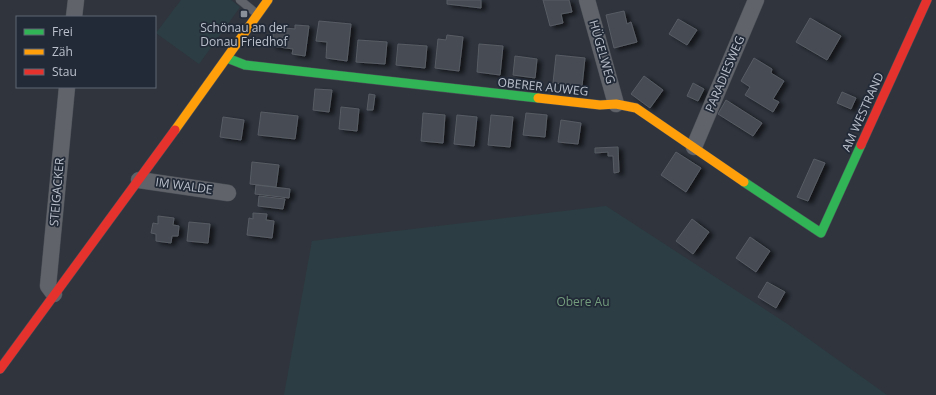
<svg xmlns="http://www.w3.org/2000/svg" width="936" height="395" font-family="'Open Sans',sans-serif">
<defs>
<filter id="shadow"><feDropShadow dx="4.5" dy="2.5" stdDeviation="2" flood-color="#0009"/></filter>
</defs>
<rect width="100%" height="100%" fill="#2f343d"/>
<!-- green -->
<path fill="#2c3e43" d="M 181,0 L 231,0 L 240,7 L 199,64 L 156,33 Z
M 606,206 L 789,325 L 887,395 L 284,395 L 312,241 Z"/>
<!-- building -->
<path fill="#464b52" stroke="#585c64" filter="url(#shadow)" d="M 447,0 L 481,0 L 481,8 L 447,4 Z
M 543,0 L 569,0 L 572,12 L 561,14 L 563,23 L 550,26 Z
M 624,11 L 627,24 L 631,22 L 637,42 L 614,48 L 606,15 Z
M 810,18 L 841,36 L 827,60 L 796,42 Z
M 678,19 L 697,30 L 687,45 L 669,34 Z
M 319,21 L 351,24 L 347,61 L 326,58 L 327,42 L 316,41 Z
M 295,25 L 309,26 L 305,56 L 292,54 L 293,49 L 272,46 L 274,27 L 295,29 Z
M 447,35 L 463,37 L 459,71 L 435,68 L 438,39 L 446,40 Z
M 358,40 L 387,42 L 385,64 L 356,62 Z
M 398,44 L 427,46 L 425,68 L 396,65 Z
M 479,44 L 503,46 L 500,75 L 477,72 Z
M 556,55 L 585,58 L 582,86 L 553,83 Z
M 515,56 L 537,59 L 535,78 L 513,75 Z
M 754,58 L 772,69 L 771,73 L 784,81 L 773,99 L 779,102 L 773,112 L 745,95 L 750,87 L 741,81 Z
M 644,76 L 663,90 L 650,108 L 631,94 Z
M 693,83 L 704,89 L 698,101 L 687,96 Z
M 315,89 L 332,90 L 329,112 L 313,110 Z
M 842,92 L 856,98 L 851,109 L 837,103 Z
M 369,94 L 375,95 L 373,110 L 367,110 Z
M 726,100 L 762,123 L 753,136 L 718,114 Z
M 341,107 L 359,109 L 357,131 L 339,129 Z
M 261,112 L 298,116 L 295,139 L 258,135 Z
M 423,113 L 445,115 L 443,143 L 421,141 Z
M 526,113 L 547,115 L 545,137 L 523,135 Z
M 457,115 L 477,117 L 474,146 L 454,144 Z
M 491,115 L 513,117 L 510,147 L 488,145 Z
M 223,117 L 244,120 L 241,140 L 220,137 Z
M 561,120 L 581,123 L 578,144 L 558,142 Z
M 618,147 L 619,172 L 614,173 L 613,156 L 608,156 L 608,152 L 595,153 L 595,148 Z
M 676,152 L 701,168 L 686,192 L 661,175 Z
M 814,159 L 825,163 L 808,201 L 797,197 Z
M 252,162 L 279,165 L 276,187 L 250,184 Z
M 256,185 L 290,189 L 289,198 L 255,194 Z
M 259,196 L 285,199 L 283,209 L 258,206 Z
M 253,213 L 267,214 L 266,220 L 274,221 L 272,238 L 247,235 L 249,218 L 253,219 Z
M 158,216 L 174,218 L 173,225 L 179,226 L 178,236 L 172,236 L 171,243 L 156,241 L 156,234 L 151,233 L 153,223 L 158,224 Z
M 692,219 L 709,232 L 693,254 L 676,241 Z
M 189,222 L 210,224 L 208,243 L 187,241 Z
M 750,237 L 770,251 L 756,272 L 736,258 Z
M 767,282 L 785,292 L 776,308 L 758,297 Z"/>
<g fill="none" stroke-linecap="round" stroke-linejoin="round">
<defs>
<path id="lane" d="M 240,0 L 257,14"/>
<path id="street" d="M 587,0 L 616,104
M 74,17 L 76,0
M 694,147 L 756,0
M 139,180 L 228,193
M 54,294 L 48,286 L 67,87"/>
<path id="fast" d="M 227,58 L 245,65 L 538,98
M 744,182 L 821,233 L 861,145"/>
<path id="slow" d="M 538,98 L 600,105 L 616,104 L 636,108 L 744,182
M 175,130 L 268,0"/>
<path id="jam" d="M 861,145 L 927,0
M 0,369 L 175,130"/>
</defs>
<!-- lane casing -->
<use href="#lane" stroke="#4b4f56" stroke-width="9"/>
<!-- street casing -->
<use href="#street" stroke="#4b4f56" stroke-width="17"/>
<!-- fast casing -->
<use href="#fast" stroke="#4b4f56" stroke-width="10"/>
<!-- slow casing -->
<use href="#slow" stroke="#4b4f56" stroke-width="10"/>
<!-- jam casing -->
<use href="#jam" stroke="#4b4f56" stroke-width="10"/>
<!-- lane -->
<use href="#lane" stroke="#60636a" stroke-width="8"/>
<!-- street -->
<use href="#street" stroke="#60636a" stroke-width="16"/>
<!-- fast -->
<use href="#fast" stroke="#30b455" stroke-width="9"/>
<!-- slow -->
<use href="#slow" stroke="#ff9f0a" stroke-width="9"/>
<!-- jam -->
<use href="#jam" stroke="#e5322d" stroke-width="9"/>
</g>
<!-- markers -->
<rect fill="#8a909a" stroke="#222a38" stroke-width="1.5" x="240" y="10" width="8" height="8" rx="2"/>
<g text-anchor="middle" stroke-width="3.5" stroke-linejoin="round" paint-order="stroke">
<!-- poi labels -->
<g font-size="12" fill="#bbc1cc" stroke="#222a38">
<text x="244" y="32">Schönau an der<tspan x="244" dy="14">Donau Friedhof</tspan></text>
</g>
<!-- street labels -->
<g font-size="12" fill="#bbc1cc" stroke="#222a38">
<text transform="translate(602 52) rotate(74)" y="4">HÜGELWEG</text>
<text transform="translate(725 74) rotate(-67)" y="4">PARADIESWEG</text>
<text transform="translate(543 87) rotate(6)" y="4">OBERER AUWEG</text>
<text transform="translate(863 112) rotate(-66)" y="4">AM WESTRAND</text>
<text transform="translate(184 186) rotate(8)" y="4">IM WALDE</text>
<text transform="translate(57 192) rotate(-85)" y="4">STEIGACKER</text>
</g>
<!-- park labels -->
<g font-size="12" fill="#739c7d" stroke="#222a38">
<text x="583" y="306">Obere Au</text>
</g>
</g>
<!-- legend -->
<rect x="16" y="16" width="140" height="72" fill="#222a38" stroke="#5f6673"/>
<rect x="24" y="29" width="20" height="6" fill="#30b455" stroke="#5f6673"/>
<text x="52" y="36" font-size="12" fill="#bbc1cc">Frei</text>
<rect x="24" y="49" width="20" height="6" fill="#ff9f0a" stroke="#5f6673"/>
<text x="52" y="56" font-size="12" fill="#bbc1cc">Zäh</text>
<rect x="24" y="69" width="20" height="6" fill="#e5322d" stroke="#5f6673"/>
<text x="52" y="76" font-size="12" fill="#bbc1cc">Stau</text>
</svg>
